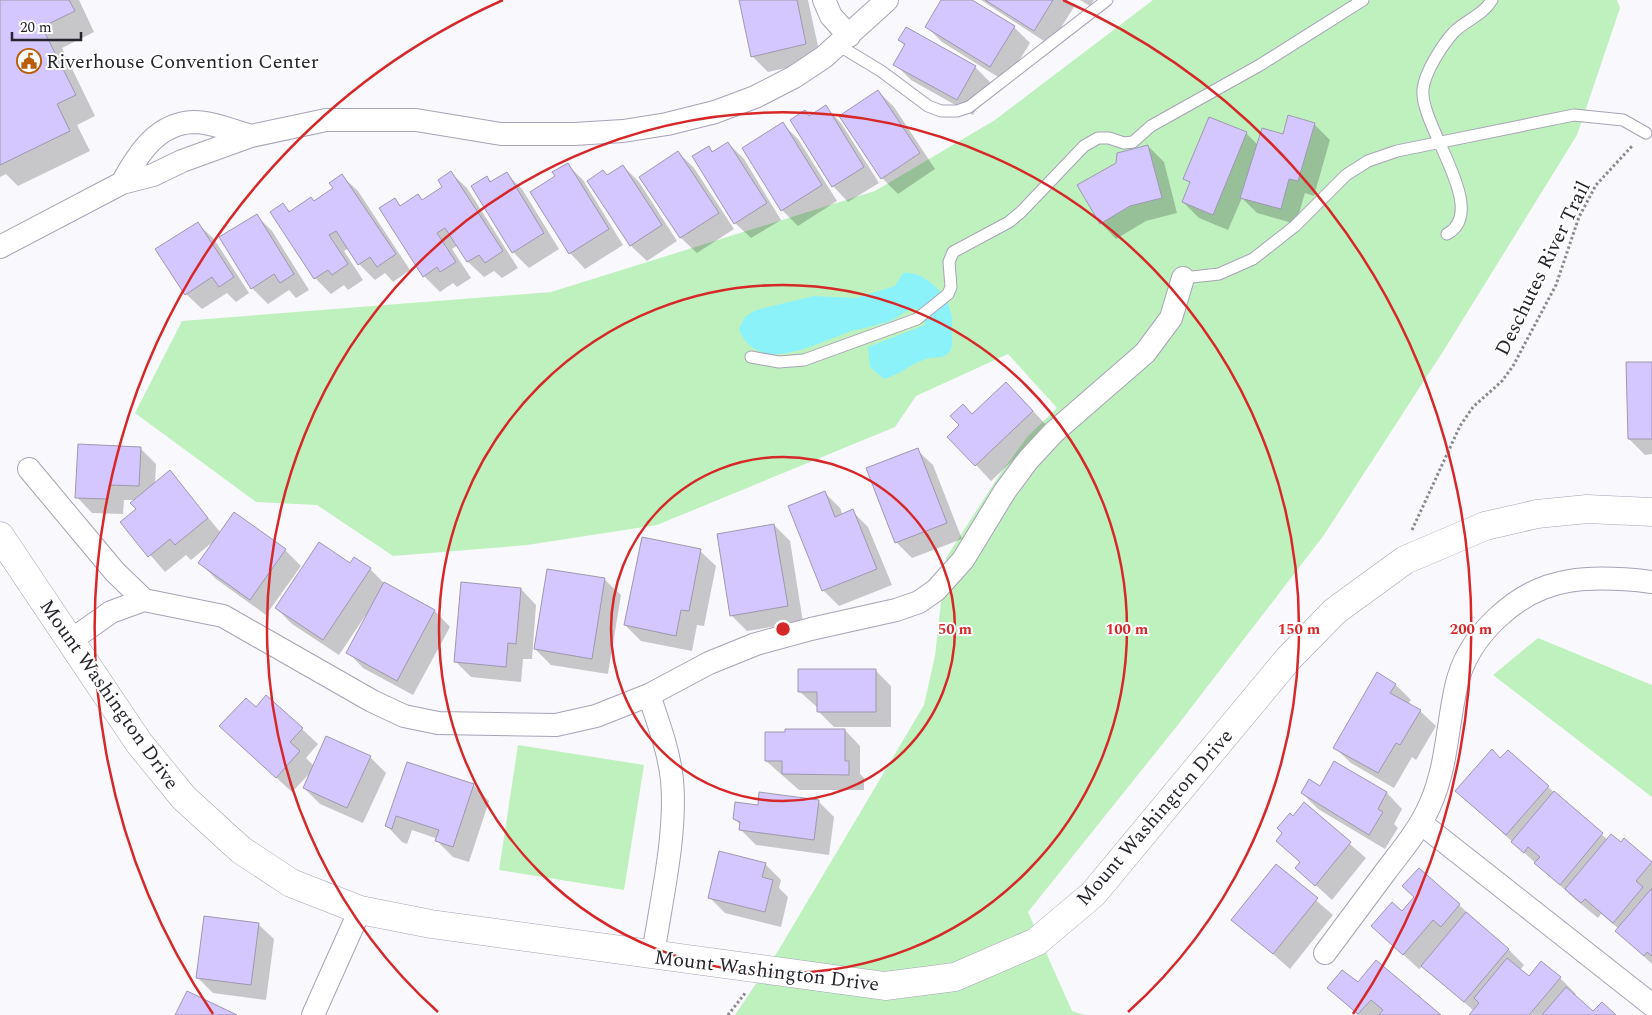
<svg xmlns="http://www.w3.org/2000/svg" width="1652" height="1015" font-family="Spectral,serif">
<rect width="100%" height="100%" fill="#f9f8fc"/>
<!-- green -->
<path fill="#bff1bf" d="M 1153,0 L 1617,0 L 1620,8 L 1577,135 L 1444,350 L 1324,535 L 1177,726 L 1028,912 L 1072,1011 L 1085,1015 L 735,1015 L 778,951 L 924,705 L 935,656 L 946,558 L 1002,471 L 1028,436 L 1057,408 L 1008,354 L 916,396 L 895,427 L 657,525 L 527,545 L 393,556 L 317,505 L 256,502 L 135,413 L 182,321 L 551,292 L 875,191 L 995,120 Z
M 1538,638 L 1652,685 L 1652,797 L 1493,675 Z
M 518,745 L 644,765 L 624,890 L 499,870 Z"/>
<!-- water -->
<path fill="#8cf2fa" d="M 903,273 C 923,271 944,291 950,309 C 953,318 952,326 952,336 C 952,341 953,346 950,351 C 945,359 936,357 929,358 C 913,362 900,375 884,379 L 870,367 L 868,347 L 925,325 L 925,320 L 916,308 C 907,309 900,316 892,320 C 880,325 868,327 855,330 C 822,340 758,379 739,329 L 745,317 L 756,310 L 814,296 L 856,298 L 895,286 Z"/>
<!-- shadow -->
<path fill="#0003" d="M 0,0 L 79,0 L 94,32 L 62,48 L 95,116 L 77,125 L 90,151 L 18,186 L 6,174 L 0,177 Z
M 740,0 L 808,0 L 821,60 L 768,72 L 752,56 Z
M 943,0 L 970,0 L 1014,27 L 1030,43 L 1006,82 L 942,42 L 927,27 Z
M 981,0 L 1067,0 L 1074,7 L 1050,45 Z
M 1080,0 L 1094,0 L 1090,6 Z
M 906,28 L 975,67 L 991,83 L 973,115 L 911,80 L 895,64 L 905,46 L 899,40 Z
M 878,91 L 894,107 L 935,169 L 898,194 L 882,178 L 841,116 Z
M 826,107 L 841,123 L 879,183 L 848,202 L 833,186 L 805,112 L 810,117 Z
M 1210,118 L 1246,133 L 1258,145 L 1314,124 L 1330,140 L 1314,196 L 1305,193 L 1296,224 L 1257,213 L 1242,198 L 1228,230 L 1199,218 L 1183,202 L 1191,184 L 1185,178 Z
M 783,124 L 798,139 L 837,201 L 798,226 L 782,210 Z
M 728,143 L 744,159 L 781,220 L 751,238 L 735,223 L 708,148 L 713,153 Z
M 1148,146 L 1164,162 L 1177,213 L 1146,221 L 1116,239 L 1101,223 Z
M 678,152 L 694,168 L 734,229 L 697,253 L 681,238 L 641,177 Z
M 567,164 L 583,180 L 623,245 L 585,269 L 570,253 Z
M 623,166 L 639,182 L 677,241 L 647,261 L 631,246 L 589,181 L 608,176 Z
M 451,173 L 467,188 L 518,268 L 502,278 L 494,271 L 484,277 L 468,262 L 458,245 L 452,249 L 471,278 L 457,287 L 453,283 L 440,292 L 424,276 L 394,200 L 401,207 L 418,196 L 423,201 L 444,187 Z
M 506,173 L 522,189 L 559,249 L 529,268 L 513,252 L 486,177 L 492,182 Z
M 342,176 L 358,191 L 410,270 L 393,282 L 385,273 L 375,280 L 359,264 L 349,248 L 344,251 L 363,280 L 348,290 L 344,285 L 331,294 L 315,278 L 271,212 L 283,205 L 291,212 L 314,202 L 335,189 Z
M 256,215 L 272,231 L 309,290 L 296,298 L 289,290 L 268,304 L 252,288 Z
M 198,224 L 214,239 L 249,293 L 236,302 L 227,293 L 202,309 L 186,294 Z
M 1652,363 L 1652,454 L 1645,455 L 1629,439 Z
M 1022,399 L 1048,427 L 991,481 L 976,465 L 973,415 Z
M 140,448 L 156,464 L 155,484 L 170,472 L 221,533 L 234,514 L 285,550 L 301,566 L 266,615 L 216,579 L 200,563 L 214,541 L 191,560 L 186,555 L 165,572 L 122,522 L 137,510 L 135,500 L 124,500 L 123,514 L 92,513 L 77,497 Z
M 917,450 L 933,465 L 962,539 L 912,558 L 896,542 Z
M 824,492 L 840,508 L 843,515 L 852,511 L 868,527 L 892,585 L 839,606 L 823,590 Z
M 774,525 L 790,541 L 803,622 L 747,631 L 731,615 Z
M 700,551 L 716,566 L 704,626 L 697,625 L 692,651 L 641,641 L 625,625 Z
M 354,558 L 370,569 L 384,583 L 435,611 L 450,627 L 413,695 L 363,668 L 348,652 L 367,617 L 365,616 L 339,655 L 292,624 L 276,608 L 350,565 Z
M 548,570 L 605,580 L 621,595 L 608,674 L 551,665 L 535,649 Z
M 521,589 L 536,605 L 532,659 L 523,659 L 521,682 L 471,677 L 455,661 Z
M 875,670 L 891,686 L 891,727 L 834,727 L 818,711 L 818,708 L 800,692 Z
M 1395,684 L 1411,700 L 1408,704 L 1420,711 L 1436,726 L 1416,760 L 1412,757 L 1394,788 L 1351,763 L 1335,748 Z
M 256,708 L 302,729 L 318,744 L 306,758 L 314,766 L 370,757 L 386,773 L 363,823 L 320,804 L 304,788 L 311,772 L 292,792 L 237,742 Z
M 845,730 L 860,746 L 860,774 L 864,778 L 864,790 L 799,790 L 766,761 Z
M 1501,759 L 1548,787 L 1608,840 L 1621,844 L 1624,840 L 1652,864 L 1652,964 L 1617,931 L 1619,929 L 1601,914 L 1598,918 L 1576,900 L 1473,806 Z
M 1335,762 L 1387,793 L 1402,809 L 1394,824 L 1398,828 L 1385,849 L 1318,809 L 1302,793 L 1320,787 Z
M 408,763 L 473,785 L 489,801 L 469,862 L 453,857 L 437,841 L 438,839 L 412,830 L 407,844 L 402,842 L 387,826 Z
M 818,801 L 834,817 L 829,855 L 756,845 L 740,829 L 741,825 L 734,819 L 759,806 Z
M 1304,804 L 1366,858 L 1332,900 L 1297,868 L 1301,863 L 1277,841 Z
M 765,864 L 781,880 L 779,888 L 788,897 L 781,927 L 725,913 L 709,897 Z
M 1276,866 L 1333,915 L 1290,969 L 1233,919 Z
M 1419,869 L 1508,949 L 1524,965 L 1520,970 L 1529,977 L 1560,978 L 1576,994 L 1574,996 L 1593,1013 L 1614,1015 L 1471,1015 L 1474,1011 L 1423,966 L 1419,969 L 1372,926 L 1402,912 L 1415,897 Z
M 258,924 L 274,939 L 266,1000 L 213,993 L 198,978 Z
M 1358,984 L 1439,1015 L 1358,1015 L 1329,988 Z"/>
<!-- building -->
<path fill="#d4c6fe" stroke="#9e99ae" d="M 0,0 L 69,0 L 75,11 L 42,27 L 76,95 L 57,104 L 70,131 L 0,165 Z
M 739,0 L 797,0 L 806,44 L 751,57 Z
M 941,0 L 972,0 L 1015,26 L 990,67 L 925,27 Z
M 985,0 L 1053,0 L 1034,31 Z
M 906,27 L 976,66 L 957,100 L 893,65 L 905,44 L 898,40 Z
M 878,90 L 920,153 L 881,179 L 839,116 Z
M 826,105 L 864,167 L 832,187 L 790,120 L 805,110 L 809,116 Z
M 1288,115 L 1315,123 L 1298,181 L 1289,179 L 1281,209 L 1240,198 L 1262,128 L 1283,134 Z
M 1209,117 L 1247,132 L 1213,215 L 1182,202 L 1190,182 L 1183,179 Z
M 783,122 L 822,185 L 781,211 L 742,148 Z
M 728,142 L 767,203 L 734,224 L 692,156 L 709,146 L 712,152 Z
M 1148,145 L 1162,198 L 1130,206 L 1100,224 L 1077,185 L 1116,163 L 1117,153 Z
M 678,151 L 719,213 L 680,238 L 639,177 Z
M 568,163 L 609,229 L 569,254 L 530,192 L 555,176 L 552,172 Z
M 623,165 L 662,225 L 630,246 L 587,181 L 603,170 L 607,175 Z
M 451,171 L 503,251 L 485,263 L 479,255 L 467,262 L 445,228 L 437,233 L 456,262 L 440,272 L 437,267 L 423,277 L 379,208 L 395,198 L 400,206 L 418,194 L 422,200 L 442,187 L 438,180 Z
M 507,172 L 544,233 L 512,253 L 471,186 L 487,176 L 490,182 Z
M 342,174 L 396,254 L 377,267 L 370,257 L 358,265 L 336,231 L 329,235 L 348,264 L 332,275 L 328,270 L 314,279 L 270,212 L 283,203 L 289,212 L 311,197 L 314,201 L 333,188 L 329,183 Z
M 257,214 L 294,274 L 280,283 L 274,274 L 251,289 L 219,237 Z
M 198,222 L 234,277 L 219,287 L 212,277 L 185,295 L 155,249 Z
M 1626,362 L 1652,362 L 1652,439 L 1628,439 Z
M 1006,382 L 1033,411 L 975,466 L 947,437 L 959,425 L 950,416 L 963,404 L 972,414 Z
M 78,444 L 141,447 L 139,486 L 109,485 L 108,499 L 75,498 Z
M 918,448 L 947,523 L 895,543 L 866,468 Z
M 170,470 L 208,518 L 175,545 L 170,539 L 148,557 L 120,522 L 136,509 L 130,503 Z
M 825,491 L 835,517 L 853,509 L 877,569 L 822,591 L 788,506 Z
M 234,512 L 286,549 L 250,600 L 198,563 Z
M 774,524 L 788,606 L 730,616 L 717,534 Z
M 642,537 L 701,549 L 689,611 L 681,610 L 676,636 L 624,625 Z
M 319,542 L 350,563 L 354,557 L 371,568 L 323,640 L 275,608 Z
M 547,569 L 605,578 L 592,659 L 534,649 Z
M 384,582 L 435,610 L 397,681 L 346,653 Z
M 461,582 L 521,588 L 516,644 L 508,643 L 506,667 L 454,662 Z
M 798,669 L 876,669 L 876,712 L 817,712 L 817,692 L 798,692 Z
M 1377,672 L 1396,684 L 1390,693 L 1421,710 L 1400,745 L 1396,743 L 1378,773 L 1333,748 Z
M 266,695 L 303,728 L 290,742 L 300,751 L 276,778 L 219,726 L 246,698 L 256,707 Z
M 785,729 L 845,729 L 845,761 L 849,761 L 849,775 L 782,774 L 782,761 L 765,761 L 765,732 L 785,732 Z
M 326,736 L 371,756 L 347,808 L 303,788 Z
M 1492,749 L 1500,758 L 1508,750 L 1549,786 L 1506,835 L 1455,791 Z
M 1334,761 L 1387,792 L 1378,809 L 1383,812 L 1369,835 L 1301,793 L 1309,779 L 1320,786 Z
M 407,762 L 474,784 L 453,847 L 435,841 L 439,830 L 396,816 L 392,829 L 385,826 Z
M 1554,791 L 1603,833 L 1560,885 L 1534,863 L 1540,857 L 1528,847 L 1524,853 L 1511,842 Z
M 759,792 L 819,800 L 814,840 L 739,830 L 740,822 L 733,819 L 735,802 L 758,805 Z
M 1304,802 L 1351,842 L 1315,886 L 1295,868 L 1300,862 L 1276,841 L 1282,833 L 1277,828 L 1290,813 L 1293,816 Z
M 1611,834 L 1621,842 L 1624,838 L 1652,862 L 1636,881 L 1643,887 L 1613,923 L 1585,899 L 1581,903 L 1565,889 Z
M 719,851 L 766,863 L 762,877 L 773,880 L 765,912 L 708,898 Z
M 1276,864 L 1318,898 L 1273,954 L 1231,920 Z
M 1419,868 L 1460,904 L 1441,927 L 1433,920 L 1403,955 L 1371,926 L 1392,902 L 1402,911 L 1414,897 L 1402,886 Z
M 1652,888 L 1652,956 L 1647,952 L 1644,956 L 1615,931 Z
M 1466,912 L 1509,949 L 1464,1002 L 1421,966 Z
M 204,916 L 259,923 L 251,985 L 196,978 Z
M 1507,958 L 1529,976 L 1541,961 L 1561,977 L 1529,1015 L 1469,1015 L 1479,1003 L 1474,998 Z
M 1376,960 L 1441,1015 L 1379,1015 L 1383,1010 L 1371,1000 L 1358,1014 L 1327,988 L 1342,970 L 1358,982 Z
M 1566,987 L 1593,1011 L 1602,1002 L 1616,1015 L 1542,1015 Z
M 187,991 L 237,1015 L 175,1015 Z"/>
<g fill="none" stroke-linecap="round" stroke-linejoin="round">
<defs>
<path id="service" d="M 838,45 L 881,71 L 928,106 L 941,111 L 957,111 L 969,107 L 1107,0
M 1447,234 C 1491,210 1419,126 1423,89 C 1425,72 1442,45 1454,32 C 1466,20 1483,15 1492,0
M 1183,278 L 1219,274 L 1253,259 L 1295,226 L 1346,175 L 1368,161 L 1397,151 L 1574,115 L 1623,120 L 1646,133
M 751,357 L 779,362 L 804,360 L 917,319 L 948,294 L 951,287 L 949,262 L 953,252 L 1009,222 L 1021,212 L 1084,146 L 1098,138 L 1109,138 L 1124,143 L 1133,142 L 1151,126 L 1260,65 L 1363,0"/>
<path id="minor" d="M 824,0 L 831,16 L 849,36
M 122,183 C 138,154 157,123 194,122 C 212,122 233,131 251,136
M 0,247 L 122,183 L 153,175 L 182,161 L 251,136 L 326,120 L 416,120 L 501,134 L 574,134 L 623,131 L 667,124 L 715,112 L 755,97 L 794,77 L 824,57 L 887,0
M 29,469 L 115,572 L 144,600
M 70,641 L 111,612 L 144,600 L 223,616 L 372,701 L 404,716 L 438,723 L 556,725 L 596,716 L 649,695 L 709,663 L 756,644 L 811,629 L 896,610 L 919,602 L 936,590 L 963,560 L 1005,491 L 1028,460 L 1054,432 L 1145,353 L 1171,318 L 1183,278
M 649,695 C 658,722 669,751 672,780 C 677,834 661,901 653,955
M 1422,824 L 1652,1005
M 1325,953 C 1345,926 1366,898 1386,871 C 1402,850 1419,830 1430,805 C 1447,767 1447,727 1456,687 C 1467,636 1517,589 1569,581 C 1593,577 1627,579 1652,582
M 313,1015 L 360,910"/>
<path id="secondary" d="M 0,536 L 139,743 L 184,798 L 241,850 L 291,883 L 360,910 L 431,924 L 885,986 L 955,977 L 1036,942 L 1093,894 L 1289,658 L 1335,611 L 1405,560 L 1485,526 L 1537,514 L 1587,509 L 1652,512"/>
</defs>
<!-- service casing -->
<use href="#service" stroke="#a7a2b7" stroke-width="13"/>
<!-- minor casing -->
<use href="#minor" stroke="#a7a2b7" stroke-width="24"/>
<!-- secondary casing -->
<use href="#secondary" stroke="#a7a2b7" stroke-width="29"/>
<!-- path -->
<path stroke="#8a898f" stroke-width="3" stroke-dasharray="2.5 2.5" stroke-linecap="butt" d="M 1412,530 L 1460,426 L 1473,407 L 1502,381 L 1513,366 L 1556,285 L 1579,217 L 1596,185 L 1633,145
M 728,1015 L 746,992"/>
<!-- service -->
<use href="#service" stroke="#fff" stroke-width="11"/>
<!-- minor -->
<use href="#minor" stroke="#fff" stroke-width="22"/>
<!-- secondary -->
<use href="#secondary" stroke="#fff" stroke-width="28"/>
</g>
<!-- distance rings -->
<g fill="none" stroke="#d62828" stroke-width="2.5">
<circle cx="783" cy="629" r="172"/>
<circle cx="783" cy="629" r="344"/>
<path d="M438 1012A516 516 0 1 1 1128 1012"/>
<path d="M213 1014A688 688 0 0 1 503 0M1063 0A688 688 0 0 1 1353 1014"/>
</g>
<!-- icons -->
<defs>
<symbol id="civic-ring" viewBox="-11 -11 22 22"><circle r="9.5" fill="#fff" stroke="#ba5d08" stroke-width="1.5"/><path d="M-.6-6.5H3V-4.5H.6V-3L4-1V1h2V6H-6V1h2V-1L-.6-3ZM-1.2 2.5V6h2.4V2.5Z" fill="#ba5d08"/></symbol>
</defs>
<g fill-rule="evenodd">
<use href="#civic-ring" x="15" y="47" width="28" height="28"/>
</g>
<g text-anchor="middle" stroke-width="4" stroke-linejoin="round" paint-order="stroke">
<!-- poi labels -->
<g font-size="20" fill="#26242c" stroke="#fff" text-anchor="start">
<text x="46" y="68">Riverhouse Convention Center</text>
</g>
<!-- street labels -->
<g font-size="20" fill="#26242c" stroke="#fff">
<text transform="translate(1542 268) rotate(-64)" y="7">Deschutes River Trail</text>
<text transform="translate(110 694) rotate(55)" y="7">Mount Washington Drive</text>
<text transform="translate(1154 817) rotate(-49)" y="7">Mount Washington Drive</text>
<text transform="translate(767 970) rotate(7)" y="7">Mount Washington Drive</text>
</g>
</g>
<circle cx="783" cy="629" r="8" fill="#d62828" stroke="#fff" stroke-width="2.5"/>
<g font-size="15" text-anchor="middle" font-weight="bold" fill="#d62828" stroke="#fff" stroke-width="4" stroke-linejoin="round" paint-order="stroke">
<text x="955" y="634">50 m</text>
<text x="1127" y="634">100 m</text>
<text x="1299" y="634">150 m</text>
<text x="1471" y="634">200 m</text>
</g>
<!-- scale -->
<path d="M12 32v8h69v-8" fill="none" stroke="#26242c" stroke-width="2.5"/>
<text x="20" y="32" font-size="15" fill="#26242c" stroke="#ffffff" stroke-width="4" paint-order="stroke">20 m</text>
</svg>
